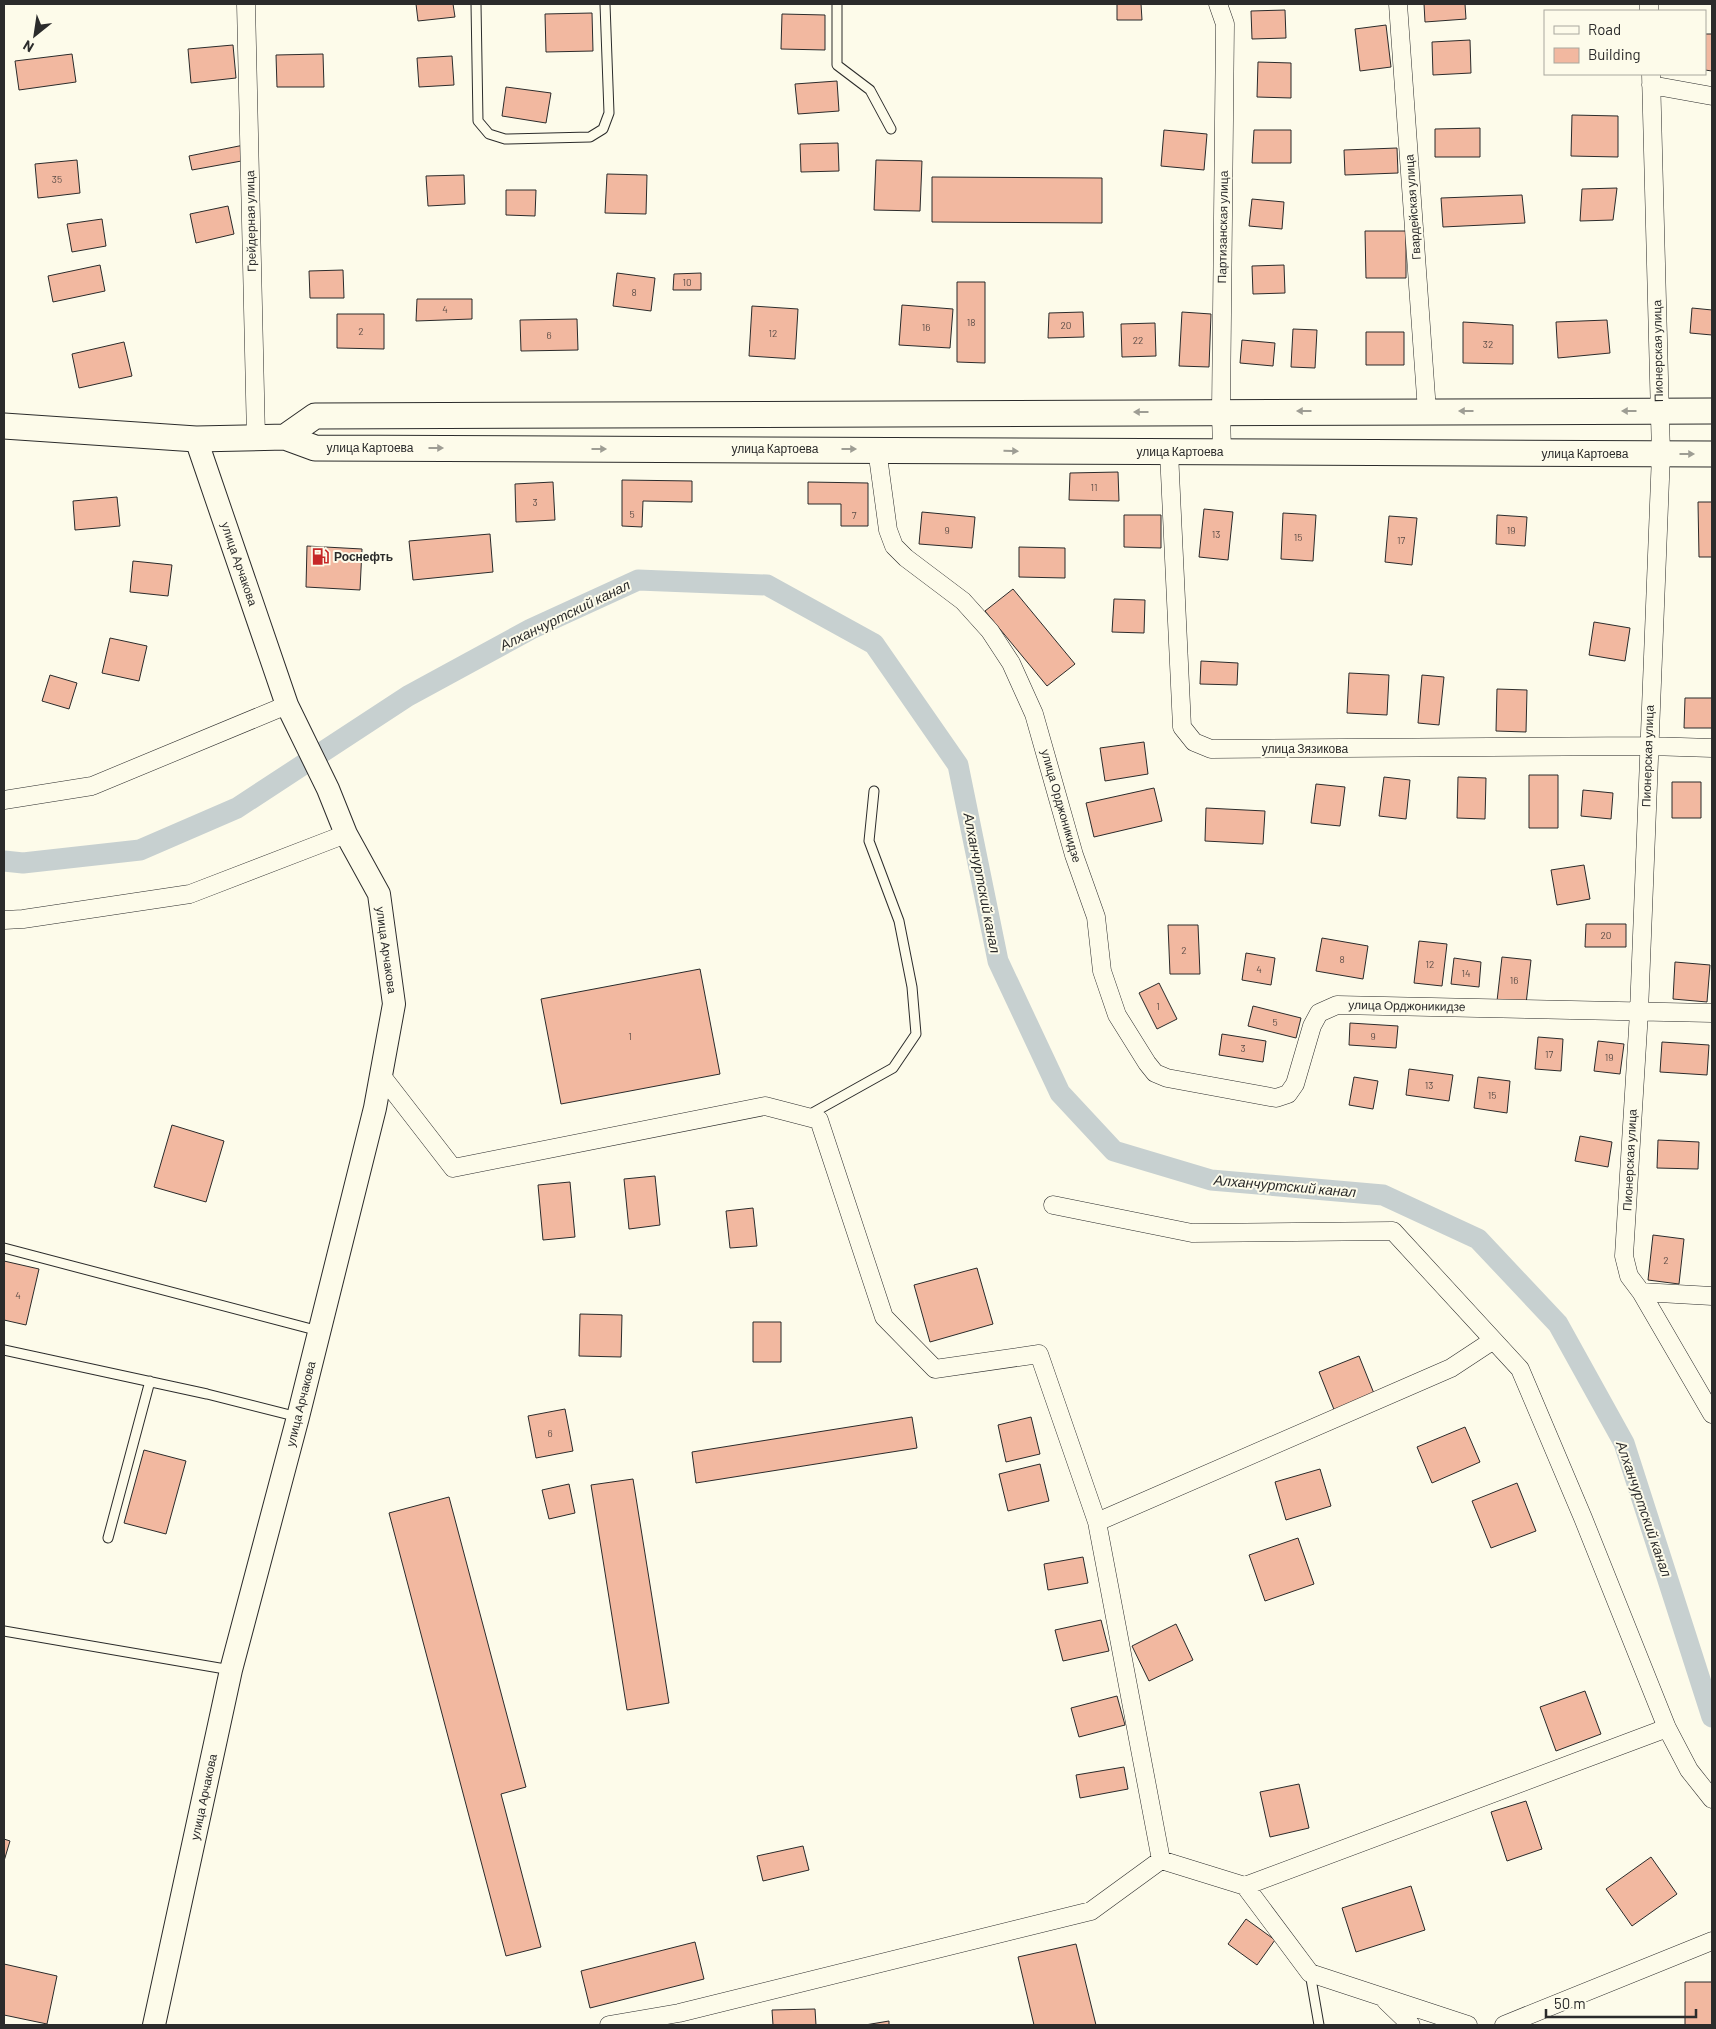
<svg xmlns="http://www.w3.org/2000/svg" width="1716" height="2029" font-family="Barlow,sans-serif">
<rect width="100%" height="100%" fill="#fdfbea"/>
<g fill="none" stroke-linecap="round" stroke-linejoin="round">
<!-- canal -->
<path stroke="#c7d0d0" stroke-width="21" d="M 4,861 L 23,863 L 140,850 L 237,808 L 408,696 L 531,629 L 638,580 L 767,585 L 874,644 L 958,765 L 998,961 L 1060,1093 L 1114,1151 L 1211,1180 L 1383,1195 L 1478,1239 L 1558,1324 L 1624,1443 L 1712,1717"/>
</g>
<!-- building -->
<path fill="#f2b8a0" stroke="#2b2b2b" d="M 416,4 L 453,4 L 455,17 L 418,21 Z
M 1117,4 L 1141,4 L 1142,20 L 1117,20 Z
M 1424,4 L 1465,4 L 1466,19 L 1425,22 Z
M 1285,10 L 1286,38 L 1252,39 L 1251,11 Z
M 592,13 L 593,51 L 546,52 L 545,14 Z
M 782,14 L 825,15 L 825,50 L 781,49 Z
M 1386,25 L 1391,67 L 1360,71 L 1355,29 Z
M 1705,34 L 1712,34 L 1712,71 L 1705,70 Z
M 1470,40 L 1471,73 L 1433,75 L 1432,42 Z
M 233,45 L 236,78 L 191,83 L 188,49 Z
M 72,54 L 76,82 L 19,90 L 15,61 Z
M 323,54 L 324,87 L 277,87 L 276,55 Z
M 452,56 L 454,85 L 419,87 L 417,58 Z
M 1258,62 L 1291,63 L 1291,98 L 1257,97 Z
M 837,81 L 839,111 L 798,114 L 795,84 Z
M 506,87 L 551,93 L 546,123 L 502,116 Z
M 1572,115 L 1618,116 L 1618,157 L 1571,156 Z
M 1480,128 L 1480,157 L 1435,157 L 1435,129 Z
M 1164,130 L 1207,134 L 1204,170 L 1161,166 Z
M 1254,130 L 1291,130 L 1291,163 L 1252,163 Z
M 838,143 L 839,171 L 801,172 L 800,144 Z
M 244,145 L 247,160 L 192,170 L 189,156 Z
M 1397,148 L 1398,173 L 1345,175 L 1344,150 Z
M 77,160 L 80,193 L 38,198 L 35,164 Z
M 876,160 L 922,161 L 920,211 L 874,210 Z
M 607,174 L 647,175 L 646,214 L 605,213 Z
M 464,175 L 465,204 L 428,206 L 426,176 Z
M 932,177 L 1102,178 L 1102,223 L 932,222 Z
M 1617,188 L 1613,220 L 1580,221 L 1582,189 Z
M 506,190 L 536,190 L 535,216 L 506,215 Z
M 1522,195 L 1525,223 L 1443,227 L 1441,198 Z
M 1252,199 L 1284,202 L 1282,229 L 1249,226 Z
M 228,206 L 234,234 L 196,243 L 190,214 Z
M 102,219 L 106,246 L 72,252 L 67,224 Z
M 1365,231 L 1406,231 L 1406,278 L 1366,278 Z
M 100,265 L 105,291 L 53,302 L 48,276 Z
M 1284,265 L 1285,293 L 1253,294 L 1252,266 Z
M 343,270 L 344,298 L 310,298 L 309,271 Z
M 617,273 L 655,278 L 651,311 L 613,306 Z
M 701,273 L 701,290 L 673,290 L 674,274 Z
M 957,282 L 985,282 L 985,363 L 957,362 Z
M 417,299 L 472,299 L 472,319 L 416,321 Z
M 902,305 L 953,309 L 950,348 L 899,345 Z
M 752,306 L 798,309 L 795,359 L 749,356 Z
M 1692,308 L 1712,310 L 1712,335 L 1690,333 Z
M 1083,312 L 1084,337 L 1048,338 L 1049,313 Z
M 1182,312 L 1211,314 L 1209,367 L 1179,366 Z
M 337,314 L 384,314 L 384,349 L 337,348 Z
M 577,319 L 578,350 L 521,351 L 520,320 Z
M 1607,320 L 1610,353 L 1558,358 L 1556,322 Z
M 1463,322 L 1513,325 L 1513,364 L 1463,363 Z
M 1155,323 L 1156,356 L 1122,357 L 1121,324 Z
M 1293,329 L 1317,330 L 1315,368 L 1291,367 Z
M 1366,332 L 1404,332 L 1404,365 L 1366,365 Z
M 1242,340 L 1275,343 L 1273,366 L 1240,363 Z
M 124,342 L 132,376 L 79,388 L 72,354 Z
M 1118,472 L 1119,501 L 1069,500 L 1070,473 Z
M 622,480 L 692,481 L 692,502 L 643,501 L 642,527 L 622,526 Z
M 553,482 L 555,520 L 516,522 L 515,484 Z
M 808,482 L 868,483 L 868,526 L 841,526 L 841,504 L 808,504 Z
M 117,497 L 120,526 L 75,530 L 73,501 Z
M 1698,502 L 1712,502 L 1712,557 L 1699,557 Z
M 1204,509 L 1233,512 L 1228,560 L 1199,557 Z
M 922,512 L 975,517 L 972,548 L 919,544 Z
M 1283,513 L 1316,515 L 1313,561 L 1281,559 Z
M 1124,515 L 1161,515 L 1161,548 L 1124,547 Z
M 1497,515 L 1527,517 L 1525,546 L 1496,544 Z
M 1389,516 L 1417,518 L 1412,565 L 1385,562 Z
M 490,534 L 493,572 L 413,580 L 409,541 Z
M 307,546 L 362,549 L 360,590 L 306,587 Z
M 1019,547 L 1065,548 L 1065,578 L 1019,577 Z
M 133,561 L 172,565 L 168,596 L 130,592 Z
M 1013,589 L 1075,664 L 1047,686 L 985,611 Z
M 1114,599 L 1145,600 L 1144,633 L 1112,632 Z
M 1594,622 L 1630,628 L 1625,661 L 1589,655 Z
M 110,638 L 147,646 L 139,681 L 102,673 Z
M 1201,661 L 1238,663 L 1237,685 L 1200,684 Z
M 1349,673 L 1389,675 L 1387,715 L 1347,713 Z
M 50,675 L 77,683 L 69,709 L 42,701 Z
M 1422,675 L 1444,677 L 1439,725 L 1418,723 Z
M 1497,689 L 1527,690 L 1526,732 L 1496,731 Z
M 1685,698 L 1712,698 L 1712,728 L 1684,728 Z
M 1144,742 L 1148,774 L 1105,781 L 1100,748 Z
M 1529,775 L 1558,775 L 1558,828 L 1529,828 Z
M 1384,777 L 1410,780 L 1406,819 L 1379,816 Z
M 1458,777 L 1486,778 L 1485,819 L 1457,818 Z
M 1672,782 L 1701,782 L 1701,818 L 1672,818 Z
M 1316,784 L 1345,787 L 1340,826 L 1311,823 Z
M 1154,788 L 1162,821 L 1094,837 L 1086,803 Z
M 1583,790 L 1613,793 L 1611,819 L 1581,816 Z
M 1206,808 L 1265,811 L 1263,844 L 1205,841 Z
M 1584,865 L 1590,899 L 1557,905 L 1551,870 Z
M 1586,924 L 1626,924 L 1626,947 L 1585,947 Z
M 1168,925 L 1198,925 L 1200,974 L 1170,974 Z
M 1322,938 L 1368,946 L 1363,979 L 1316,971 Z
M 1419,941 L 1447,944 L 1442,986 L 1414,983 Z
M 1246,953 L 1275,958 L 1271,985 L 1242,980 Z
M 1502,957 L 1531,960 L 1526,1004 L 1497,1001 Z
M 1454,958 L 1481,962 L 1479,987 L 1451,984 Z
M 1675,962 L 1710,965 L 1707,1002 L 1673,999 Z
M 700,969 L 720,1074 L 561,1104 L 541,999 Z
M 1159,983 L 1177,1019 L 1157,1029 L 1139,993 Z
M 1253,1006 L 1301,1018 L 1296,1038 L 1248,1026 Z
M 1350,1023 L 1398,1026 L 1396,1048 L 1349,1045 Z
M 1222,1034 L 1266,1041 L 1263,1062 L 1219,1055 Z
M 1538,1037 L 1563,1039 L 1561,1071 L 1535,1069 Z
M 1598,1041 L 1624,1044 L 1620,1074 L 1594,1071 Z
M 1662,1042 L 1709,1045 L 1707,1075 L 1660,1072 Z
M 1409,1069 L 1453,1075 L 1449,1101 L 1406,1095 Z
M 1354,1077 L 1378,1081 L 1373,1109 L 1349,1105 Z
M 1478,1077 L 1510,1081 L 1507,1113 L 1474,1108 Z
M 172,1125 L 224,1141 L 206,1202 L 154,1187 Z
M 1580,1136 L 1612,1142 L 1608,1167 L 1575,1161 Z
M 1658,1140 L 1699,1142 L 1698,1169 L 1657,1168 Z
M 655,1176 L 660,1225 L 629,1229 L 624,1179 Z
M 570,1182 L 575,1237 L 543,1240 L 538,1185 Z
M 753,1208 L 757,1246 L 730,1248 L 726,1211 Z
M 1653,1235 L 1684,1239 L 1679,1284 L 1648,1280 Z
M 4,1261 L 39,1269 L 26,1325 L 4,1320 Z
M 977,1268 L 993,1324 L 930,1342 L 914,1285 Z
M 580,1314 L 622,1315 L 621,1357 L 579,1356 Z
M 753,1322 L 781,1322 L 781,1362 L 753,1362 Z
M 1359,1356 L 1375,1396 L 1335,1412 L 1319,1372 Z
M 565,1409 L 573,1451 L 536,1458 L 528,1416 Z
M 912,1417 L 917,1448 L 696,1483 L 692,1452 Z
M 1031,1417 L 1040,1454 L 1006,1462 L 998,1425 Z
M 1465,1427 L 1480,1462 L 1432,1483 L 1417,1447 Z
M 144,1450 L 186,1461 L 166,1534 L 124,1523 Z
M 1040,1464 L 1049,1501 L 1008,1511 L 999,1474 Z
M 1320,1469 L 1331,1506 L 1286,1520 L 1275,1482 Z
M 633,1479 L 669,1703 L 627,1710 L 591,1485 Z
M 1517,1483 L 1536,1531 L 1491,1548 L 1472,1501 Z
M 569,1484 L 575,1513 L 549,1519 L 542,1490 Z
M 449,1497 L 526,1787 L 501,1794 L 541,1947 L 506,1956 L 389,1513 Z
M 1298,1538 L 1314,1584 L 1265,1601 L 1249,1555 Z
M 1083,1557 L 1088,1583 L 1048,1590 L 1044,1564 Z
M 1101,1620 L 1109,1651 L 1063,1661 L 1055,1630 Z
M 1176,1624 L 1193,1660 L 1149,1681 L 1132,1646 Z
M 1585,1691 L 1601,1734 L 1556,1751 L 1540,1707 Z
M 1117,1696 L 1125,1725 L 1079,1737 L 1071,1708 Z
M 1124,1767 L 1128,1789 L 1080,1798 L 1076,1775 Z
M 1299,1784 L 1309,1828 L 1270,1837 L 1260,1792 Z
M 1526,1801 L 1542,1849 L 1507,1861 L 1491,1812 Z
M 4,1839 L 10,1841 L 4,1861 Z
M 803,1846 L 809,1870 L 763,1881 L 757,1856 Z
M 1651,1857 L 1677,1894 L 1632,1926 L 1606,1889 Z
M 1411,1886 L 1425,1930 L 1356,1952 L 1342,1908 Z
M 1246,1919 L 1275,1940 L 1257,1965 L 1228,1944 Z
M 695,1942 L 704,1979 L 590,2008 L 581,1971 Z
M 1076,1944 L 1096,2025 L 1034,2025 L 1018,1957 Z
M 4,1964 L 57,1976 L 47,2024 L 4,2015 Z
M 1685,1982 L 1712,1982 L 1712,2025 L 1685,2025 Z
M 815,2009 L 816,2025 L 773,2025 L 772,2010 Z
M 889,2021 L 889,2025 L 865,2025 Z"/>
<g fill="none" stroke-linecap="round" stroke-linejoin="round">
<defs>
<path id="service" d="M 476,4 L 478,121 L 489,134 L 505,139 L 590,137 L 603,129 L 609,113 L 605,4
M 837,4 L 837,65 L 870,90 L 891,129
M 807,1116 L 893,1068 L 916,1034 L 912,987 L 899,921 L 869,841 L 874,791
M 4,1248 L 319,1331
M 4,1350 L 207,1394 L 298,1417
M 108,1538 L 150,1381
M 4,1631 L 231,1670
M 1310,1973 L 1319,2025"/>
<path id="minor" d="M 246,4 L 256,437
M 1218,4 L 1225,24 L 1221,411 L 1222,453
M 1398,4 L 1427,411
M 1649,4 L 1649,11
M 1651,74 L 1661,454 L 1639,1012 L 1624,1256 L 1629,1276 L 1641,1292 L 1712,1414
M 1651,85 L 1712,96
M 877,449 L 888,530 L 894,546 L 906,558 L 963,601 L 990,631 L 1011,663 L 1034,714 L 1074,855 L 1096,917 L 1102,971 L 1117,1015 L 1147,1063 L 1155,1073 L 1167,1078 L 1276,1098 L 1288,1094 L 1295,1084 L 1312,1026 L 1319,1013 L 1337,1005 L 1712,1013
M 1169,452 L 1182,727 L 1194,742 L 1211,749 L 1649,746 L 1712,748
M 4,800 L 92,786 L 287,705
M 4,920 L 23,919 L 190,894 L 346,834
M 381,1075 L 453,1168 L 765,1106 L 819,1120 L 884,1317 L 935,1369 L 1039,1354 L 1097,1522 L 1161,1860
M 1053,1205 L 1192,1233 L 1393,1231 L 1520,1369 L 1583,1518 L 1667,1728 L 1689,1770 L 1712,1799
M 1641,1292 L 1712,1296
M 1097,1522 L 1451,1368 L 1492,1341
M 1245,1886 L 1667,1728
M 1386,2001 L 1411,2025
M 609,2025 L 679,2013 L 1091,1911 L 1161,1860 L 1245,1886 L 1310,1973 L 1468,2025
M 1504,2025 L 1712,1941"/>
<path id="tertiary" d="M 154,2025 L 231,1670 L 298,1417 L 375,1108 L 394,1004 L 379,894 L 346,834 L 328,789 L 287,705 L 196,439"/>
<path id="secondary" d="M 4,426 L 196,439 L 285,437 L 315,448 L 1712,454
M 285,437 L 315,416 L 1712,411"/>
</defs>
<!-- service casing -->
<use href="#service" stroke="#2b2b2b" stroke-width="11"/>
<!-- minor casing -->
<use href="#minor" stroke="#2b2b2b" stroke-width="19"/>
<!-- tertiary casing -->
<use href="#tertiary" stroke="#2b2b2b" stroke-width="24"/>
<!-- secondary casing -->
<use href="#secondary" stroke="#2b2b2b" stroke-width="27"/>
<!-- service -->
<use href="#service" stroke="#fdfbea" stroke-width="9"/>
<!-- minor -->
<use href="#minor" stroke="#fdfbea" stroke-width="18"/>
<!-- tertiary -->
<use href="#tertiary" stroke="#fdfbea" stroke-width="22"/>
<!-- secondary -->
<use href="#secondary" stroke="#fdfbea" stroke-width="25"/>
</g>
<!-- one-way arrows -->
<defs><path id="oneway-solid" d="M-6-.8H1V-3.2L6.5 0L1 3.2V.8H-6Z" transform="scale(1.25)"/></defs>
<g fill="#9e9d94">
<use href="#oneway-solid" transform="translate(1304 411) rotate(180)"/>
<use href="#oneway-solid" transform="translate(1466 411) rotate(-180)"/>
<use href="#oneway-solid" transform="translate(1629 411) rotate(-180)"/>
<use href="#oneway-solid" transform="translate(1141 412) rotate(180)"/>
<use href="#oneway-solid" transform="translate(436 448)"/>
<use href="#oneway-solid" transform="translate(599 449)"/>
<use href="#oneway-solid" transform="translate(849 449)"/>
<use href="#oneway-solid" transform="translate(1011 451) rotate(1)"/>
<use href="#oneway-solid" transform="translate(1687 454)"/>
</g>
<!-- icons -->
<defs>
<symbol id="fuel-bare" viewBox="-9 -9 18 18"><path d="M-5.5-6h7V0h2V4h1.3V-2.5L3-4.5l.8-.8L6-3V5H2.5V1h-1V6h-7ZM-4.2-4.7v3.2H.2V-4.7Z" fill="#c62828" stroke="#fdfbea" stroke-width="2.5" paint-order="stroke"/></symbol>
</defs>
<g fill-rule="evenodd">
<use href="#fuel-bare" x="308" y="544" width="25" height="25"/>
</g>
<g text-anchor="middle" stroke-width="4" stroke-linejoin="round" paint-order="stroke">
<!-- number labels -->
<g font-size="10" fill="#5d4e48">
<text x="57" y="183">35</text>
<text x="687" y="286">10</text>
<text x="634" y="296">8</text>
<text x="445" y="313">4</text>
<text x="971" y="326">18</text>
<text x="1066" y="329">20</text>
<text x="926" y="331">16</text>
<text x="361" y="335">2</text>
<text x="773" y="337">12</text>
<text x="549" y="339">6</text>
<text x="1138" y="344">22</text>
<text x="1488" y="348">32</text>
<text x="1094" y="491">11</text>
<text x="535" y="506">3</text>
<text x="632" y="518">5</text>
<text x="854" y="519">7</text>
<text x="947" y="534">9</text>
<text x="1511" y="534">19</text>
<text x="1216" y="538">13</text>
<text x="1298" y="541">15</text>
<text x="1401" y="544">17</text>
<text x="1606" y="939">20</text>
<text x="1184" y="954">2</text>
<text x="1342" y="963">8</text>
<text x="1430" y="968">12</text>
<text x="1259" y="973">4</text>
<text x="1466" y="977">14</text>
<text x="1514" y="984">16</text>
<text x="1158" y="1010">1</text>
<text x="1275" y="1026">5</text>
<text x="630" y="1040">1</text>
<text x="1373" y="1040">9</text>
<text x="1243" y="1052">3</text>
<text x="1549" y="1058">17</text>
<text x="1609" y="1061">19</text>
<text x="1429" y="1089">13</text>
<text x="1492" y="1099">15</text>
<text x="1666" y="1264">2</text>
<text x="18" y="1299">4</text>
<text x="550" y="1437">6</text>
</g>
<!-- street labels -->
<g font-size="12" fill="#2b2b2b" stroke="#fdfbea">
<text transform="translate(1413 207) rotate(-94)" y="4">Гвардейская улица</text>
<text transform="translate(251 221) rotate(-91)" y="4">Грейдерная улица</text>
<text transform="translate(1223 227) rotate(-89)" y="4">Партизанская улица</text>
<text transform="translate(1658 351) rotate(-91)" y="4">Пионерская улица</text>
<text x="370" y="452">улица Картоева</text>
<text x="775" y="453">улица Картоева</text>
<text x="1180" y="456">улица Картоева</text>
<text x="1585" y="458">улица Картоева</text>
<text transform="translate(239 564) rotate(71)" y="4">улица Арчакова</text>
<text x="1305" y="753">улица Зязикова</text>
<text transform="translate(1648 756) rotate(-88)" y="4">Пионерская улица</text>
<text transform="translate(1061 806) rotate(74)" y="4">улица Орджоникидзе</text>
<text transform="translate(386 950) rotate(82)" y="4">улица Арчакова</text>
<text transform="translate(1407 1006) rotate(1)" y="4">улица Орджоникидзе</text>
<text transform="translate(1630 1160) rotate(-87)" y="4">Пионерская улица</text>
<text transform="translate(301 1404) rotate(-76)" y="4">улица Арчакова</text>
<text transform="translate(204 1797) rotate(-78)" y="4">улица Арчакова</text>
</g>
<!-- poi labels -->
<g font-size="12" font-weight="bold" fill="#2b2b2b" stroke="#fdfbea" text-anchor="start">
<text x="334" y="561">Роснефть</text>
</g>
<!-- water labels -->
<g font-size="14" font-style="italic" fill="#2b2b2b" stroke="#fdfbea">
<text transform="translate(565 615) rotate(-26)" y="5">Алханчуртский канал</text>
<text transform="translate(982 883) rotate(79)" y="5">Алханчуртский канал</text>
<text transform="translate(1285 1186) rotate(5)" y="5">Алханчуртский канал</text>
<text transform="translate(1644 1509) rotate(71)" y="5">Алханчуртский канал</text>
</g>
</g>
<!-- border -->
<rect width="1716" height="2029" fill="none" stroke="#2b2b2b" stroke-width="10"/>
<!-- legend -->
<rect x="1544" y="10" width="162" height="65" fill="#fdfbea" stroke="#a9a89e"/>
<rect x="1554" y="26" width="25" height="8" fill="#fdfbea" stroke="#a9a89e"/>
<text x="1588" y="35" font-size="15" fill="#2b2b2b">Road</text>
<rect x="1554" y="48" width="25" height="15" fill="#f2b8a0" stroke="#a9a89e"/>
<text x="1588" y="60" font-size="15" fill="#2b2b2b">Building</text>
<!-- north arrow -->
<g transform="translate(35 35) rotate(210)" stroke="#fdfbea" stroke-width="4" paint-order="stroke">
<path d="M0-4L9 19L0 12L-9 19Z" fill="#2b2b2b"/>
<text y="-8" font-size="14" font-weight="bold" text-anchor="middle" fill="#2b2b2b">N</text>
</g>
<!-- scale -->
<path d="M1546 2009v8h150v-8" fill="none" stroke="#2b2b2b" stroke-width="2.5"/>
<text x="1554" y="2009" font-size="15" fill="#2b2b2b" stroke="#fdfbea" stroke-width="4" paint-order="stroke">50 m</text>
</svg>
